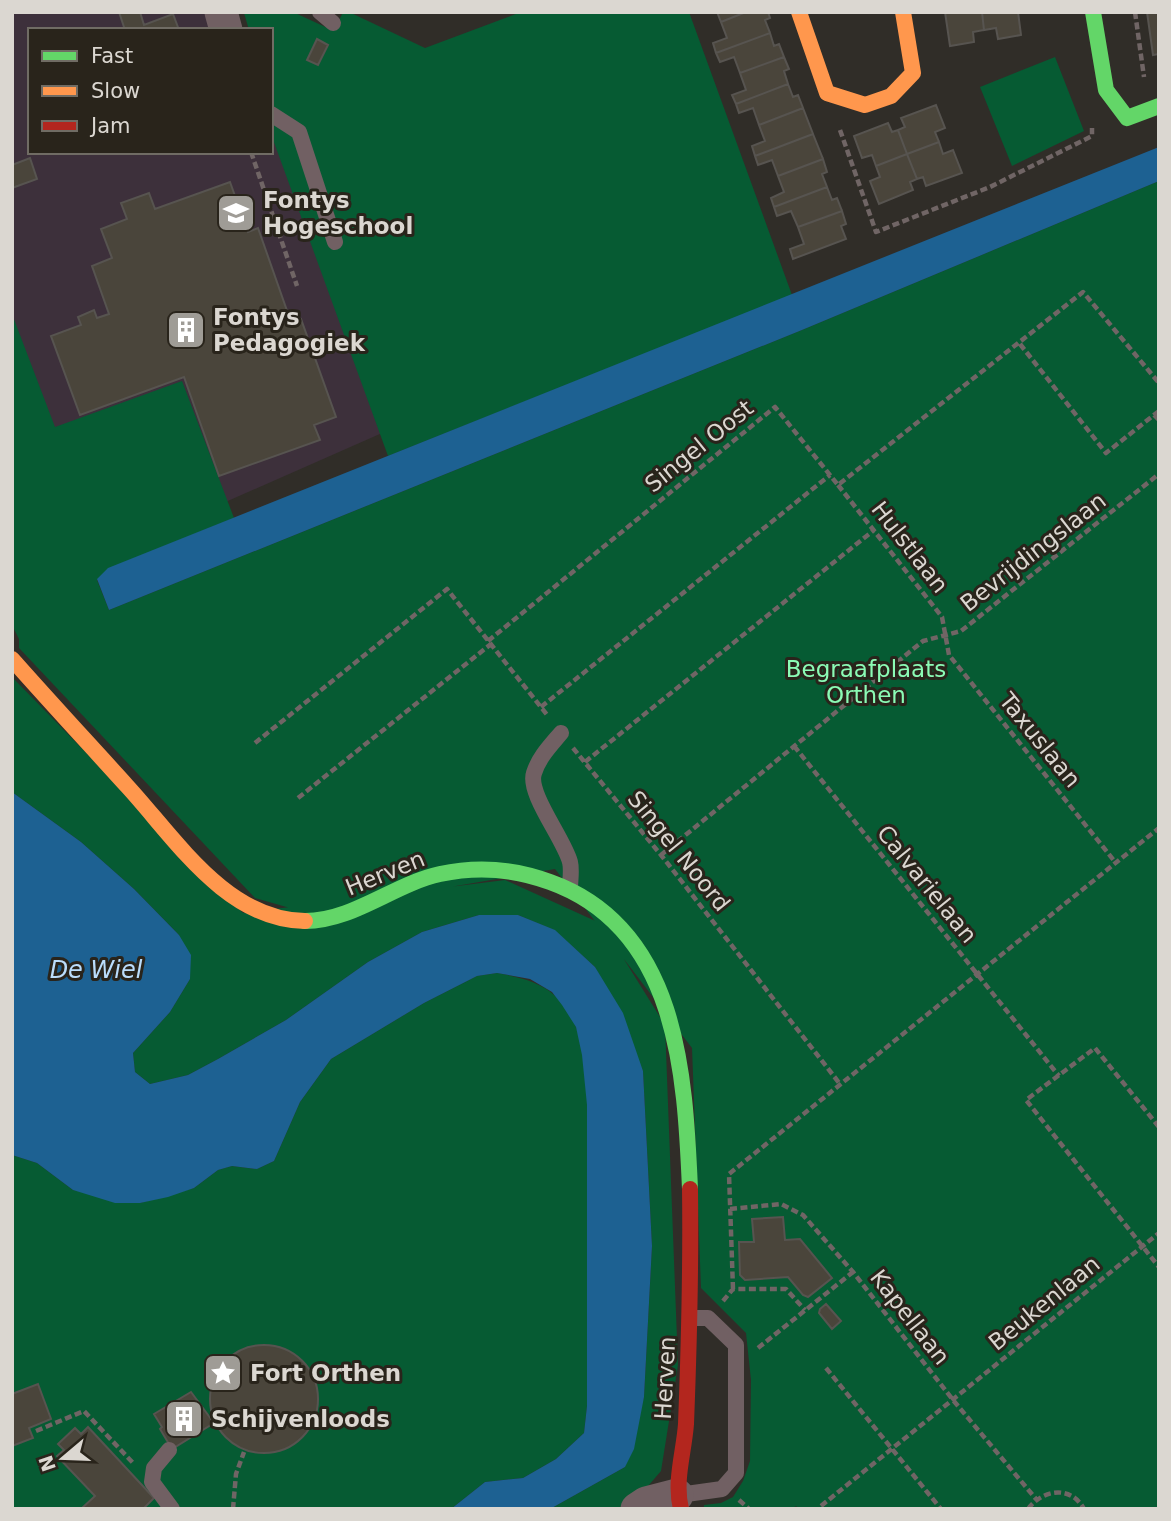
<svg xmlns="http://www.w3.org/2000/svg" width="1171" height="1521" font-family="'DejaVu Sans',sans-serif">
<rect width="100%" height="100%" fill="#302d28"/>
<!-- commercial -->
<path fill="#3d303b" d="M 12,12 L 217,12 L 222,30 L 30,30 L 30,152 L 271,152 L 271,82 L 407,422 L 196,515 L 29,461 L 12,423 Z"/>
<!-- green -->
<path fill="#065b33" d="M 247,12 L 293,12 L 334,31 L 343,12 L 349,12 L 425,48 L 521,12 L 689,12 L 792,295 L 388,456 L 271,134 L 271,30 L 249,30 L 244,13 Z
M 1055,57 L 1084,131 L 1012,166 L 980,87 Z
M 1159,181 L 1159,1509 L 799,1509 L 796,1506 L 792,1509 L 704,1509 L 704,1505 L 721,1503 L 733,1497 L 743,1481 L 750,1461 L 751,1380 L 746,1333 L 701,1288 L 692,1048 L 555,869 L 304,912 L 255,898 L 19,648 L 19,639 L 12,625 L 12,314 L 55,427 L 182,381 L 234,518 L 108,569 L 97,580 L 109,610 L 802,330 Z
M 12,677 L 243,913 L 505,880 L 602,924 L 665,1025 L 678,1365 L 661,1471 L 643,1492 L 617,1509 L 550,1509 L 625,1467 L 644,1397 L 652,1246 L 643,1071 L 595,967 L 554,930 L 518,915 L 479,915 L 422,932 L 368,962 L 286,1020 L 218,1059 L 188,1075 L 150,1084 L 135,1072 L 133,1053 L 170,1012 L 190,979 L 179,935 L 134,889 L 81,842 L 12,792 Z
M 497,973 C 535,980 560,988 576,1027 C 591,1067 587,1128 588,1171 C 588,1249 588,1327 587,1406 L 584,1433 L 556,1459 L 523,1478 L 485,1482 L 451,1509 L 12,1509 L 12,1155 L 37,1163 L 73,1190 L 140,1203 L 194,1188 L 218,1170 L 232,1166 L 257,1169 L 274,1161 L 300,1102 L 331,1059 L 424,1003 L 477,976 Z"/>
<!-- water -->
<path fill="#1d6192" d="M 1159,147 L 1159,181 L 802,330 L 109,610 L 97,579 L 108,568 Z
M 12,792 L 81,842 L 134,889 L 179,935 L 191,955 L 190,979 L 170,1012 L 133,1053 L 135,1072 L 150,1084 L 188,1075 L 218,1059 L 286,1020 L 368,962 L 422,932 L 479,915 L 518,915 L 555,930 L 595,967 L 623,1013 L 643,1071 L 652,1246 L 644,1397 L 634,1449 L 625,1467 L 550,1509 L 451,1509 L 485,1482 L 523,1478 L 556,1459 L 584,1433 L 587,1406 L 587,1105 L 582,1055 L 576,1027 L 562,1005 L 552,992 L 530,979 L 497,973 L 477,976 L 424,1003 L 331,1059 L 300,1102 L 274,1161 L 257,1169 L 232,1166 L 218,1170 L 194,1188 L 168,1197 L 140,1203 L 115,1203 L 73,1190 L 37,1163 L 12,1155 Z"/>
<!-- building -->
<path fill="#4a453b" stroke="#575450" stroke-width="2" d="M 119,12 L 140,12 L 144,25 L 173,14 L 179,30 L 125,30 Z
M 717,12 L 746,12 L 721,22 Z
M 746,12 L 768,12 L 770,18 L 765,20 L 770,33 L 716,53 L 713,43 L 727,38 L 721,22 Z
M 945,12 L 982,12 L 984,30 L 973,32 L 974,42 L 950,46 Z
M 982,12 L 1018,12 L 1021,35 L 998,39 L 996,28 L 984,30 Z
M 1147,12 L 1159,12 L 1159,54 L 1153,55 Z
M 770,33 L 774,46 L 779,44 L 784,57 L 740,73 L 734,57 L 720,62 L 716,53 Z
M 317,39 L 328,45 L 318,65 L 307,60 Z
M 784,57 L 789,69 L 784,71 L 788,84 L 736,104 L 732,95 L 746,90 L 740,73 Z
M 788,84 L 793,97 L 798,95 L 803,108 L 759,125 L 753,108 L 739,113 L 736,104 Z
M 936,105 L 945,128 L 935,132 L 939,142 L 907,154 L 898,130 L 905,127 L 901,118 Z
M 803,108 L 813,134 L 755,156 L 752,146 L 765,141 L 759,125 Z
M 888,123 L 892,132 L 898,130 L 907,154 L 876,166 L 872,155 L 862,158 L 854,136 Z
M 813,134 L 823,159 L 778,176 L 772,160 L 758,165 L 755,156 Z
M 939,142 L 943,154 L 953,150 L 962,173 L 926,186 L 923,177 L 917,179 L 907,154 Z
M 907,154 L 917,179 L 910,182 L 913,190 L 879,204 L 870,181 L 880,177 L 876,166 Z
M 30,158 L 37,179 L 12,188 L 12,165 Z
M 823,159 L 827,172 L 822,174 L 827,187 L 774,207 L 771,198 L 784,192 L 778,176 Z
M 230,182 L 248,232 L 258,228 L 291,322 L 301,319 L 336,417 L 314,425 L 320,440 L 219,476 L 184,377 L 80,415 L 51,336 L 81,325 L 78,317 L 94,310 L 97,318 L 109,314 L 92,266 L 112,258 L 101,229 L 127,219 L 121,203 L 149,193 L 155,209 Z
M 827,187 L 832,200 L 837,198 L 842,211 L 798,227 L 791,211 L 777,216 L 774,207 Z
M 842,211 L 846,224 L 841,226 L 846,239 L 793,259 L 790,249 L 804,244 L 798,227 Z
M 783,1217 L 785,1240 L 800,1239 L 832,1278 L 808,1297 L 803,1295 L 788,1277 L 745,1280 L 740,1275 L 739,1242 L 754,1242 L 752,1219 Z
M 826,1304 L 841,1321 L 832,1329 L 819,1313 L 820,1309 Z
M210 1399a54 54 0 1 1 108 0a54 54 0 1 1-108 0Z
M 38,1384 L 51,1419 L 29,1428 L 33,1438 L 12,1446 L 12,1394 Z
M 191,1392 L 214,1423 L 172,1449 L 160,1429 L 162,1427 L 154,1414 Z
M 88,1427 L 154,1498 L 143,1509 L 81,1509 L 95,1496 L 57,1456 L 64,1450 L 58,1444 L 75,1428 L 81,1434 Z"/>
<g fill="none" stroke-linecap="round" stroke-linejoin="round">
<!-- path -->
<path stroke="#706565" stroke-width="4.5" stroke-dasharray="7 3.5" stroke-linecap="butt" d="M 1135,12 L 1144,77
M 840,130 L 876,232 L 990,187 L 1092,136 L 1092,128
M 251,152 L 297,286
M 1020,344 L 1106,453 L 1159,411
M 1154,415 L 1159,420
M 838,485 L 942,617 L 949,655 L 1116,863
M 488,641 L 775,407 L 838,485 L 1083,292 L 1159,383
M 541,707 L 830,475
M 255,743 L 447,589 L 548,716
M 794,746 L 1059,1076
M 573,748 L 661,855 L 840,1084
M 585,762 L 874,530
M 298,798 L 491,644
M 661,855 L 923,641 L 961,631 L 1159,474
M 1159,1127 L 1095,1048 L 1026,1100 L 1159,1267
M 730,1209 L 781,1204 L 803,1215 L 853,1272 L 953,1400 L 1036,1499
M 733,1289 L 729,1174 L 1159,828
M 723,1301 L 733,1289 L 786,1289 L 805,1310
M 758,1348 L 853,1272
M 826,1368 L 941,1509
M 36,1431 L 84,1411 L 134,1464
M 739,1500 L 749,1509
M 821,1506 L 1159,1233
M 233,1509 L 236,1474 L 244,1452
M 1028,1509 C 1043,1489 1071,1485 1084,1509"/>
<!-- lane -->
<path stroke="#716063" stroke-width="16" d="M 320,12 L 333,23
M 271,114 L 299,132 L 335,242
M 561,733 C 551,745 539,757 534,773 C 527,793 564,839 570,862 C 572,870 570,880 570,889
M 169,1450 L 154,1468 L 152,1482 L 172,1509
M 679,1495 L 722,1489 L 736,1473 L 736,1345 L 708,1318 L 690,1318"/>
<!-- street -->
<path stroke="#716063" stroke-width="33" d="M 221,12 L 226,30
M 637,1509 L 646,1503 L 677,1495"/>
<!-- fast -->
<path stroke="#63d668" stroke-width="16" d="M 1093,12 L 1106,90 L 1127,118 L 1159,106
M 305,921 C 353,921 394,884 440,874 C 477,866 515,869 550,882 C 678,928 685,1073 690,1189"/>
<!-- slow -->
<path stroke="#ff974d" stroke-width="16" d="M 799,12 L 827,93 L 865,105 L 891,96 L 913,73 L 903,12
M 12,659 C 50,702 89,744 127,786 C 175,838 226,920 305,921"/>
<!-- jam -->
<path stroke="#b3261e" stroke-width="16" d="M 681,1509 C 674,1481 684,1452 686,1424 C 689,1346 691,1267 690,1189"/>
</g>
<!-- icons -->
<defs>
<symbol id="university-square" viewBox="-11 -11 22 22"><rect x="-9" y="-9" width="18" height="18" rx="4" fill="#9f9c96" stroke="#29241b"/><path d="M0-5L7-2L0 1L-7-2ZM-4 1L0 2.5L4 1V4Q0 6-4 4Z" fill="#fff"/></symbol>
<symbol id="building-square" viewBox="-11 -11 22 22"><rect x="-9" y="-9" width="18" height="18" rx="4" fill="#9f9c96" stroke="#29241b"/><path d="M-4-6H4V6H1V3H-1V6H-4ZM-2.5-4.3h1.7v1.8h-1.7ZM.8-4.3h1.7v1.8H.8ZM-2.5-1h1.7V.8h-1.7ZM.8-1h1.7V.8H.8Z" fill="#fff"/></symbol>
<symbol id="sight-square" viewBox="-11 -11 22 22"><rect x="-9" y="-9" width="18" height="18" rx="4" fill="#9f9c96" stroke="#29241b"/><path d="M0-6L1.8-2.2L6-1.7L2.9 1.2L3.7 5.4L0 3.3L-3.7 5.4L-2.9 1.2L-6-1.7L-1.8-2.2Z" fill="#fff"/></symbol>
</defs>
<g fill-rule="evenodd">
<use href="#university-square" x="214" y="191" width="44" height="44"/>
<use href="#building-square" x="164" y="308" width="44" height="44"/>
<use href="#sight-square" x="201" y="1351" width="44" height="44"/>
<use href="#building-square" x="162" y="1397" width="44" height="44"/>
</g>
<g text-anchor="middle" stroke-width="6" stroke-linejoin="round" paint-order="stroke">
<!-- poi labels -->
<g font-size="23" font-weight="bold" fill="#dbd7d1" stroke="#29241b" text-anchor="start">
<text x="263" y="208">Fontys<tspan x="263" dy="26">Hogeschool</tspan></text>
<text x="213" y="325">Fontys<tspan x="213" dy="26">Pedagogiek</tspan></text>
<text x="250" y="1381">Fort Orthen</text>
<text x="211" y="1427">Schijvenloods</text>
</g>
<!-- street labels -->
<g font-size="23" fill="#dbd7d1" stroke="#29241b">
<text transform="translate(699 446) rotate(-39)" y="8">Singel Oost</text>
<text transform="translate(910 547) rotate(52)" y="8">Hulstlaan</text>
<text transform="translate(1033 552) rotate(-38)" y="8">Bevrijdingslaan</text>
<text transform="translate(1040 740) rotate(51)" y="8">Taxuslaan</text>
<text transform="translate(679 851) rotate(51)" y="8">Singel Noord</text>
<text transform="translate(385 873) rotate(-22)" y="8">Herven</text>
<text transform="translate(927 884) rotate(51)" y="8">Calvarielaan</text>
<text transform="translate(1044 1303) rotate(-39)" y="8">Beukenlaan</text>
<text transform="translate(910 1317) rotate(52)" y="8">Kapellaan</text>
<text transform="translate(665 1378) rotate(-87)" y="8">Herven</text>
</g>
<!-- park labels -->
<g font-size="23" fill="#8bfbb5" stroke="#29241b">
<text x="866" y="677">Begraafplaats<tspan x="866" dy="26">Orthen</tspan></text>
</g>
<!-- water labels -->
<g font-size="24" font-style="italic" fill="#baddfc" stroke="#29241b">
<text x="96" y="978">De Wiel</text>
</g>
</g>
<!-- border -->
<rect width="1171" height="1521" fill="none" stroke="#dbd7d1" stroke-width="28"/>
<!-- legend -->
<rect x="28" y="28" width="245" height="126" fill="#29241b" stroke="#706c64" stroke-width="2"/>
<rect x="42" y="51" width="35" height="10" fill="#63d668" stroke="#706c64" stroke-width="2"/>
<text x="91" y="63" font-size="21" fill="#dbd7d1">Fast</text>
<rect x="42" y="86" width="35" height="10" fill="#ff974d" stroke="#706c64" stroke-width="2"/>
<text x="91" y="98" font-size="21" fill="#dbd7d1">Slow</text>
<rect x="42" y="121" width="35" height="10" fill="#b3261e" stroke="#706c64" stroke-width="2"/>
<text x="91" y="133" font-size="21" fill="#dbd7d1">Jam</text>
<!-- north arrow -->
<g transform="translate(63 1458) rotate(251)" stroke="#29241b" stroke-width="5" paint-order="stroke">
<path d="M0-5L12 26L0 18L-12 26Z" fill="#dbd7d1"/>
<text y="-10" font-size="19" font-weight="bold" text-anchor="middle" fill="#dbd7d1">N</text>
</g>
</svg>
